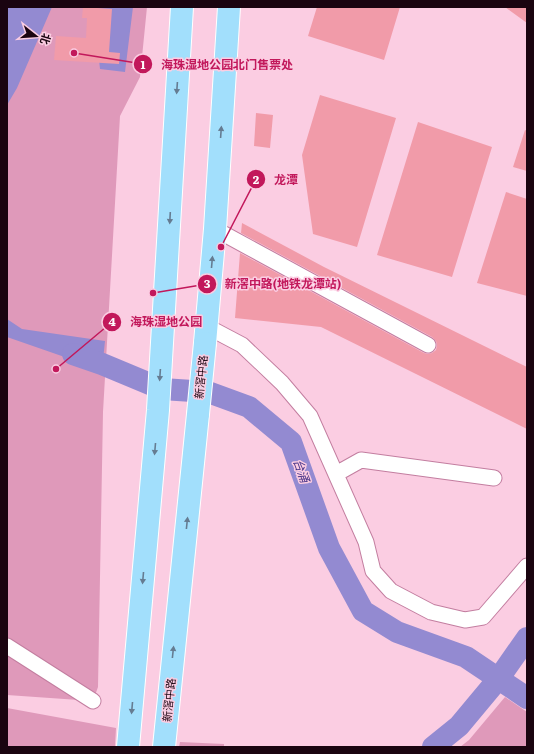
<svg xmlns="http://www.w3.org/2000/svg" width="534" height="754" font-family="Literata,'Noto Sans SC',serif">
<rect width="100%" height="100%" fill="#fbcde2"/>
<!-- green -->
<path fill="#df99ba" d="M 7,7 L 147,7 L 140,77 L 120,116 L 103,412 L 98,687 L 93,701 L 7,695 Z
M 505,697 L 527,712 L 527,747 L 460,747 L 469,740 Z
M 7,708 L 116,728 L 115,747 L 7,747 Z
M 180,742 L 224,744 L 224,747 L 179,747 Z"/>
<!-- water -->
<path fill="#938ad1" d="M 7,7 L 52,7 L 17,88 L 7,105 Z
M 87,7 L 133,7 L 125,72 L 100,69 L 97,41 Z
M 7,319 L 22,329 L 105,341 L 102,370 L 7,337 Z"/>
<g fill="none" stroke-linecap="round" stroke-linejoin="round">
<!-- river -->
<path stroke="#938ad1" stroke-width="22" d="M 73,354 L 102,364 L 162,389 L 208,392 L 249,407 L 291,442 L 329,548 L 363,611 L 397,632 L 466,657 L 527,698
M 433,747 L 459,726 L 499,678 L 527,638"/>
</g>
<!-- building -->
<path fill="#f19ba9" d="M 83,7 L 112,9 L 109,52 L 120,53 L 119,64 L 54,60 L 56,36 L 86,38 L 87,18 L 82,18 Z
M 317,7 L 400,7 L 384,60 L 308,36 Z
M 505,7 L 527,7 L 527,23 Z
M 320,95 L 396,118 L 357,247 L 313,234 L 302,155 Z
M 256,113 L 273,115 L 270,148 L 254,146 Z
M 418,122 L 492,147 L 452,277 L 377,255 Z
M 525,130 L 527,131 L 527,171 L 513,167 Z
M 506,192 L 527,199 L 527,296 L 477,283 Z
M 242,223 L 324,267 L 527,367 L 527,429 L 321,327 L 235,318 L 240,253 L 424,353 L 428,354 L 432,353 L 436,350 L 437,345 L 436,341 L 432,337 L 241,233 Z"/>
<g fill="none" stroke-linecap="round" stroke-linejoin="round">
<defs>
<path id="minor" d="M 215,229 L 428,345
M 206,326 L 242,345 L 282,383 L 310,416 L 366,542 L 373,571 L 391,591 L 431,612 L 465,620 L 483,617 L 527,566
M 336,474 L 361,460 L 494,478
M 7,646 L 93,701"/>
<path id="highway" d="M 205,343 L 215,229 L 229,7
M 128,747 L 158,410 L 182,7
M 164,747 L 198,414"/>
</defs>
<!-- minor casing -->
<use href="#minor" stroke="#c37ea0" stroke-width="17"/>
<!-- highway casing -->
<use href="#highway" stroke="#fff" stroke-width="24"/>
<!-- minor -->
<use href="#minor" stroke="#fff" stroke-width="15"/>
<!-- highway -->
<use href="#highway" stroke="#a2dffc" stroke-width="22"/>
<defs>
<path id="highway-bridge" d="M 198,414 L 205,343"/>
</defs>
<!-- highway-bridge casing -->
<use href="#highway-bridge" stroke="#fff" stroke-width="24" stroke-linecap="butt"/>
<!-- highway-bridge -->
<use href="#highway-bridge" stroke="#a2dffc" stroke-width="22"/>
</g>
<!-- one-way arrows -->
<defs><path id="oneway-solid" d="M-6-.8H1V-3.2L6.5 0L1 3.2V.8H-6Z"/></defs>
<g fill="#657c92">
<use href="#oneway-solid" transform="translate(177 88) rotate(94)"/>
<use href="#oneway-solid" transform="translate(221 132) rotate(-86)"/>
<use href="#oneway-solid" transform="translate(170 218) rotate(93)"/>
<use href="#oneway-solid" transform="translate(212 262) rotate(-85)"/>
<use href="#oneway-solid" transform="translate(160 375) rotate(94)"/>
<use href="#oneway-solid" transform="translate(155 449) rotate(95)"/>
<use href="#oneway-solid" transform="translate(187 523) rotate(-84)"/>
<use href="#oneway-solid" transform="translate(143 578) rotate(95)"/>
<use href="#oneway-solid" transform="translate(173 652) rotate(-84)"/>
<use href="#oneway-solid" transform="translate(132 708) rotate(95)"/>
</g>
<g text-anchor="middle" stroke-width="3" stroke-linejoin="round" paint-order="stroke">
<!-- street labels -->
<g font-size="11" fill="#1a0410" stroke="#fbcde2">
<text transform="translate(201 377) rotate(-84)" y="4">新滘中路</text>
<text transform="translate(169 700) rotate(-84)" y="4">新滘中路</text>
</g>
<!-- water labels -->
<g font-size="12" font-style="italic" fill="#473488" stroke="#fbcde2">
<text transform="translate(301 471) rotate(70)" y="4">台涌</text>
</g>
</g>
<!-- callouts -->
<path fill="none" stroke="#c2185b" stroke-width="1.5" d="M74 53L143 64M221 247L256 179M153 293L207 284M56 369L112 322"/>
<g fill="#c2185b" stroke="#fbcde2" stroke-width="1.5">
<circle cx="74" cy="53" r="4"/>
<circle cx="221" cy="247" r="4"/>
<circle cx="153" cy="293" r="4"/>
<circle cx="56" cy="369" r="4"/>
<circle cx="143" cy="64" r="10"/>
<circle cx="256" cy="179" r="10"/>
<circle cx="207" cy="284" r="10"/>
<circle cx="112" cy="322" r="10"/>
</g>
<g font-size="12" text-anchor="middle" font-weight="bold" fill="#fff">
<text x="143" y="69">1</text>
<text x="256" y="184">2</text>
<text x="207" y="288">3</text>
<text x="112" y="326">4</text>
</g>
<g font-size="12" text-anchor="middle" font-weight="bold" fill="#c2185b" stroke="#fbcde2" stroke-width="3" stroke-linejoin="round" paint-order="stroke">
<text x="227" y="69">海珠湿地公园北门售票处</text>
<text x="286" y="184">龙潭</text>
<text x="283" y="288">新滘中路(地铁龙潭站)</text>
<text x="166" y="326">海珠湿地公园</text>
</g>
<!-- border -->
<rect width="534" height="754" fill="none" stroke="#1a0410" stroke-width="16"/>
<!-- north arrow -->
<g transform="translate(36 36) rotate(107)" stroke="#fbcde2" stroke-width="3" paint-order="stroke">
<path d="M0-3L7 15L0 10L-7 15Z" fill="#1a0410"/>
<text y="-6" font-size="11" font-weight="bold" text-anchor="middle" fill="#1a0410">北</text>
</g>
</svg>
